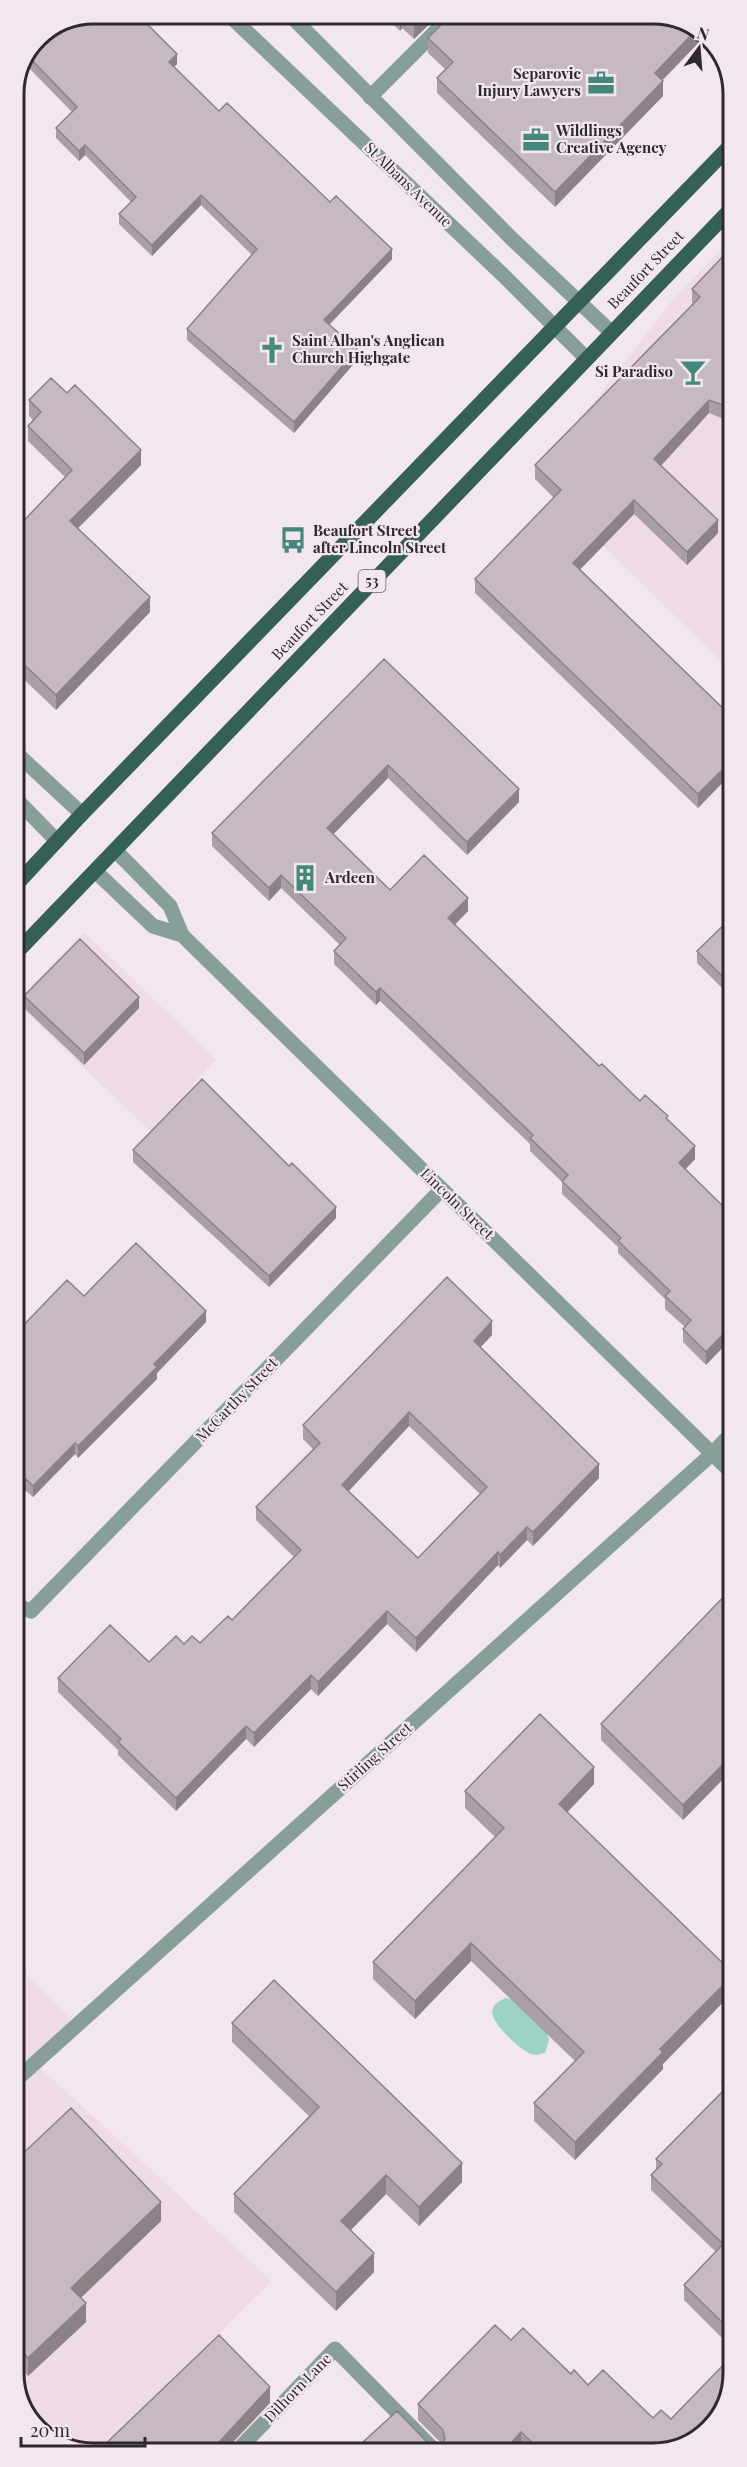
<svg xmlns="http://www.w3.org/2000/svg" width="747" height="2467" font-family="'Playfair Display',serif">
<rect width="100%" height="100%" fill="#f3e7ef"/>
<!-- built -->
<path fill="#efdbe8" d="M 731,239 L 732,672 L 535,479 L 670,303 Z
M 84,932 L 216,1059 L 151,1132 L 15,1002 Z
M 16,1965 L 77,2025 L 35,2063 L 272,2281 L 99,2453 L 88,2453 L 41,2434 L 16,2394 Z"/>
<!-- water -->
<path fill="#9cd3c6" d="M 505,1998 L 515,2000 L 546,2031 L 549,2040 L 545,2053 C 540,2054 536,2056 531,2054 C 520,2050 491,2023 492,2011 C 493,2004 500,2001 505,1998 Z"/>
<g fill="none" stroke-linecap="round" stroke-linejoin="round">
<!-- lane -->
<path stroke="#889f99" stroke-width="15" d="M 370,97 L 453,14
M 15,1605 L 31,1611
M 235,2453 L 335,2349 L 436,2452"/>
<!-- street -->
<path stroke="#889f99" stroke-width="15" d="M 228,14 L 503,275 L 586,358
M 289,14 L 512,239 L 611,332
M 14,751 L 82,814
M 14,797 L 57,841
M 115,850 L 170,906 L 182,935 L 732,1473
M 95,871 L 153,926 L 182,935
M 31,1611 L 442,1189
M 16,2080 L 713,1453 L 732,1433"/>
<!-- primary -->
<path stroke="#356057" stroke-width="15" d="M 14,887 L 82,814 L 731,145
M 14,955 L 731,209"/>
</g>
<!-- wall -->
<path fill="#aa9fa6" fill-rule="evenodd" d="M 383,14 L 440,14 L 414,39 L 402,28 L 400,31 Z
M 706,33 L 707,34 L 662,80 L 663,96 L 555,207 L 437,93 L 437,78 L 445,69 L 428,53 L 428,38 Z
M 37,37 L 177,64 L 174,67 L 219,111 L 330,202 L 392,259 L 329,325 L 357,360 L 294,433 L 187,340 L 187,329 L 252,255 L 201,205 L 152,256 L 119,224 L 119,214 L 131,202 L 85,155 L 79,161 L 56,138 L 56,128 L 72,112 L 26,65 Z
M 731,248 L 731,422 L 709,413 L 661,466 L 718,533 L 687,565 L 634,514 L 580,569 L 732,717 L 732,773 L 698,808 L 475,593 L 475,579 L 554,498 L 535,479 L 535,465 L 693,304 L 692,302 L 692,289 Z
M 29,400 L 141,465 L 78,528 L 150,612 L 56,710 L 14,670 L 14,531 L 65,477 L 28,441 L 28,426 L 33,420 L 29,416 Z
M 384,659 L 519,802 L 467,855 L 388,778 L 333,834 L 390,890 L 468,911 L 455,925 L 599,1066 L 640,1101 L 668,1119 L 695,1159 L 685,1169 L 732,1215 L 706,1365 L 683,1342 L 683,1329 L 685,1327 L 665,1309 L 665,1299 L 618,1253 L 618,1247 L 562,1194 L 562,1182 L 530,1151 L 530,1144 L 380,1001 L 376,1005 L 334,964 L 334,951 L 340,945 L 281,888 L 269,901 L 212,846 L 212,833 Z
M 732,917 L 732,998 L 697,963 L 697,951 Z
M 24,996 L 139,1008 L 84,1065 L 24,1008 Z
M 133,1150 L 336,1218 L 269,1287 L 133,1162 Z
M 84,1296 L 206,1322 L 157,1373 L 157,1379 L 78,1458 L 75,1454 L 33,1497 L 26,1491 L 15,1502 L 15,1343 L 17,1340 L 17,1332 Z
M 492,1335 L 481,1347 L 599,1478 L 533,1546 L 527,1540 L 500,1568 L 498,1565 L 416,1652 L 387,1624 L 318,1696 L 311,1689 L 254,1747 L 246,1739 L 176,1811 L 118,1755 L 118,1750 L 58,1692 L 58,1678 L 149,1662 L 184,1644 L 200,1643 L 232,1620 L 294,1557 L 256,1520 L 256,1507 L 313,1449 L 303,1439 L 303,1425 ZM 409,1426 L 480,1494 L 418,1558 L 349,1491 Z
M 733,1587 L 733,1775 L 730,1772 L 683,1820 L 601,1740 L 601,1724 Z
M 594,1784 L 567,1812 L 733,1973 L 733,1992 L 663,2064 L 663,2069 L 575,2160 L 534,2121 L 534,2103 L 575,2061 L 471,1961 L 415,2019 L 373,1979 L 373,1962 L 495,1837 L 465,1808 L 465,1791 Z
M 232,2023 L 462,2182 L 419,2226 L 386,2194 L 351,2230 L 374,2272 L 336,2311 L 234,2212 L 234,2194 L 309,2116 L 232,2042 Z
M 733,2071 L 733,2349 L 684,2300 L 684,2285 L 716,2252 L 651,2190 L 651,2175 L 656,2169 L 656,2159 L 722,2092 L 722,2082 Z
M 16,2160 L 161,2221 L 81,2298 L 86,2322 L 28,2376 L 16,2363 Z
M 511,2340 L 588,2385 L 653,2418 L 671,2419 L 674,2451 L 525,2451 L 521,2447 L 352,2452 L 429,2444 L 438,2446 L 442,2444 L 418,2420 L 418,2404 Z"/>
<!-- shaded-wall -->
<path fill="#8b8287" d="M 402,14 L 402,28 L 400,31 L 400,16 Z
M 425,14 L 440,14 L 414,39 L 414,24 Z
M 697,29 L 706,33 L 707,34 L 655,88 L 655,73 Z
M 177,54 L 177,64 L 169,72 L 169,62 Z
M 663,81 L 663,96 L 555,207 L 555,192 Z
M 85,145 L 85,155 L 79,161 L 79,151 Z
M 201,195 L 201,205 L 152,256 L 152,245 Z
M 392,249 L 392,259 L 324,330 L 324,320 Z
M 357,349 L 357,360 L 294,433 L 294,422 Z
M 709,400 L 709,413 L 654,473 L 654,459 Z
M 141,450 L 141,465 L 70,536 L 70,521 Z
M 634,500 L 634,514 L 573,577 L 573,563 Z
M 718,520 L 718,533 L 687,565 L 687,552 Z
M 150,597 L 150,612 L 56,710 L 56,695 Z
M 732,760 L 732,773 L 698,808 L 698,794 Z
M 388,765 L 388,778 L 327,841 L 327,828 Z
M 519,789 L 519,802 L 467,855 L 467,842 Z
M 281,875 L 281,888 L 269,901 L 269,888 Z
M 468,898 L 468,911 L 448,931 L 448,918 Z
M 380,988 L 380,1001 L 376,1005 L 376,992 Z
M 139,997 L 139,1008 L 84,1065 L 84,1053 Z
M 695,1146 L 695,1159 L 679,1176 L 679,1163 Z
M 336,1207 L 336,1218 L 269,1287 L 269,1276 Z
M 206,1311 L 206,1322 L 157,1373 L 157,1379 L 78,1458 L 78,1446 L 154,1364 Z
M 492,1321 L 492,1335 L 474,1354 L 474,1341 Z
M 732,1325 L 732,1338 L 706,1365 L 706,1352 Z
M 409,1412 L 409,1426 L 342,1498 L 342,1485 Z
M 75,1443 L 75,1454 L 33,1497 L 33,1486 Z
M 599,1464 L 599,1478 L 533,1546 L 533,1532 Z
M 26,1479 L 26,1491 L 15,1502 L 15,1491 Z
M 527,1527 L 527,1540 L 500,1568 L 500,1555 Z
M 498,1552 L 498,1565 L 416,1652 L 416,1638 Z
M 387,1611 L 387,1624 L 318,1696 L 318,1682 Z
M 311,1675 L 311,1689 L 254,1747 L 254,1733 Z
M 246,1726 L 246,1739 L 176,1811 L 176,1798 Z
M 730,1757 L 730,1772 L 683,1820 L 683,1805 Z
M 594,1767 L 594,1784 L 559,1821 L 559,1804 Z
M 471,1943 L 471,1961 L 415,2019 L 415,2001 Z
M 733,1975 L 733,1992 L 663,2064 L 663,2069 L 575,2160 L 575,2142 L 660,2049 Z
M 462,2163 L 462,2182 L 419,2226 L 419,2207 Z
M 386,2175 L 386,2194 L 341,2240 L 341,2221 Z
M 161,2202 L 161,2221 L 71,2307 L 71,2288 Z
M 374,2253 L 374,2272 L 336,2311 L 336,2292 Z
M 86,2303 L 86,2322 L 28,2376 L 28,2358 Z
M 270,2387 L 270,2403 L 223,2453 L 209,2453 Z
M 521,2432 L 521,2447 L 517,2451 L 503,2452 Z"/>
<!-- building -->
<path fill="#c6b9c1" stroke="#8b8287" stroke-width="1.5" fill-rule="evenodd" d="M 94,14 L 137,14 L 177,54 L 169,62 L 219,111 L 227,103 L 330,202 L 336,196 L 392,249 L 324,320 L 357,349 L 294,422 L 187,329 L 257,249 L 201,195 L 152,245 L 119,214 L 136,197 L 85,145 L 79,151 L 56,128 L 77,107 L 29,57 L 37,37 Z
M 402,14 L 425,14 L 414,24 Z
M 452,14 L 659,14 L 697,29 L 655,73 L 663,81 L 555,192 L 437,78 L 453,62 L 428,38 Z
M 731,248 L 731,408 L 709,400 L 654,459 L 718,520 L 687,552 L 634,500 L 573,563 L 732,717 L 732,760 L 698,794 L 475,579 L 561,490 L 535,465 L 700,297 L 692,289 Z
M 51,378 L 67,393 L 75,385 L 141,450 L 70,521 L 150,597 L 56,695 L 14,655 L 14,531 L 72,470 L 28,426 L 41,412 L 29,400 Z
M 384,659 L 519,789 L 467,842 L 388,765 L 327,828 L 390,890 L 424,855 L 468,898 L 448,918 L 599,1066 L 602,1064 L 640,1101 L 645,1095 L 668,1116 L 666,1118 L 695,1146 L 679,1163 L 732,1215 L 732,1325 L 706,1352 L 683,1329 L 691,1320 L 665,1296 L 670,1291 L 618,1241 L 621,1238 L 562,1181 L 568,1175 L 530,1138 L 533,1135 L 380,988 L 376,992 L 334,951 L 346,938 L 281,875 L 269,888 L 212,833 Z
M 732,917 L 732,986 L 697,951 Z
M 80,939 L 139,997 L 84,1053 L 24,996 Z
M 202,1079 L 289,1166 L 292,1163 L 336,1207 L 269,1276 L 133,1150 Z
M 136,1243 L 206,1311 L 154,1364 L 157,1367 L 78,1446 L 75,1443 L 33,1486 L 26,1479 L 15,1491 L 15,1343 L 22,1336 L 17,1332 L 67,1280 L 84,1296 Z
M 447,1277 L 492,1321 L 474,1341 L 599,1464 L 533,1532 L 527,1527 L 500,1555 L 498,1552 L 416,1638 L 387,1611 L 318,1682 L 311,1675 L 254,1733 L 246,1726 L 176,1798 L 118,1742 L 121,1739 L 58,1678 L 110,1625 L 149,1662 L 176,1636 L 184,1644 L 192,1636 L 200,1643 L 228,1616 L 232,1620 L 301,1550 L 256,1507 L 320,1443 L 303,1425 ZM 409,1412 L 487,1487 L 418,1558 L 342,1485 Z
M 733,1587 L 733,1759 L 730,1757 L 683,1805 L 601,1724 Z
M 540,1714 L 594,1767 L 559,1804 L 733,1973 L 733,1975 L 660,2049 L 663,2052 L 575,2142 L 534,2103 L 584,2052 L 471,1943 L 415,2001 L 373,1962 L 504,1828 L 465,1791 Z
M 274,1980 L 462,2163 L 419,2207 L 386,2175 L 341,2221 L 374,2253 L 336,2292 L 234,2194 L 319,2107 L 232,2023 Z
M 733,2071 L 733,2333 L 684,2285 L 723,2244 L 651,2175 L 662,2164 L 656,2159 L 727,2087 L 722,2082 Z
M 71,2108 L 161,2202 L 71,2288 L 86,2303 L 28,2358 L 16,2345 L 16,2160 Z
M 495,2325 L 511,2340 L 523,2328 L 571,2374 L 574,2370 L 588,2385 L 603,2370 L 653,2418 L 661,2410 L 671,2419 L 733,2355 L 734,2373 L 717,2422 L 674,2451 L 541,2451 L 521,2432 L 503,2452 L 352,2452 L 397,2411 L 429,2444 L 438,2446 L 442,2444 L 445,2439 L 443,2430 L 418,2404 Z
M 219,2335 L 270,2387 L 209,2453 L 96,2453 Z"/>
<!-- icons -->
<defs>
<symbol id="office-bare" viewBox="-9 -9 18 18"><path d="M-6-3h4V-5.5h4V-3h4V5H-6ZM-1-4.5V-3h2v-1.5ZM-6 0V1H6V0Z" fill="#45887b" stroke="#f3e7ef" stroke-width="2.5" paint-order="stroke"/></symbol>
<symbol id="church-bare" viewBox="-9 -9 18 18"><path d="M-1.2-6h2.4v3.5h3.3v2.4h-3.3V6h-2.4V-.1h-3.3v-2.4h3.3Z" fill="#45887b" stroke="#f3e7ef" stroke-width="2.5" paint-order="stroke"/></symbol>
<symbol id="bar-bare" viewBox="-9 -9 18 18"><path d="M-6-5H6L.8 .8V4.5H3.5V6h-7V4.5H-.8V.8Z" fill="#45887b" stroke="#f3e7ef" stroke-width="2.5" paint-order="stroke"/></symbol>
<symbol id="bus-bare" viewBox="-9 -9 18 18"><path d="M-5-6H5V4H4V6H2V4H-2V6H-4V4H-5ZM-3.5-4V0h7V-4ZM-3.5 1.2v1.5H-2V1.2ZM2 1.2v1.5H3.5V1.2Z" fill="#45887b" stroke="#f3e7ef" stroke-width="2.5" paint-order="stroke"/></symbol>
<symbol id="building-bare" viewBox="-9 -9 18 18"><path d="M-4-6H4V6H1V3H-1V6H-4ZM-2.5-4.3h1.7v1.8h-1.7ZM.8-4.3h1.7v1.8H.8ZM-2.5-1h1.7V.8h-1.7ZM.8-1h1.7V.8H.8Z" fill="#45887b" stroke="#f3e7ef" stroke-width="2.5" paint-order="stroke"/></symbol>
</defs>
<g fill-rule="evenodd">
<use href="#office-bare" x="582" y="64" width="38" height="38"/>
<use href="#office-bare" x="517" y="121" width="38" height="38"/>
<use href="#church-bare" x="253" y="331" width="38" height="38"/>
<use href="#bar-bare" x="674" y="353" width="38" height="38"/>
<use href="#bus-bare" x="274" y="521" width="38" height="38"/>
<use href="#building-bare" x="286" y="859" width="38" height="38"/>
</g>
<g text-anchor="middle" stroke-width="4.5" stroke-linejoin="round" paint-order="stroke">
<!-- shield labels -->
<rect fill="#f3e7ef" stroke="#696266" stroke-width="1.5" x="358.5" y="570" width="27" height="22" rx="4.5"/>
<g font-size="14" font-weight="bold" fill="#2e292c">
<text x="372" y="586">53</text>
</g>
<!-- poi labels -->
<g font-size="15" font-weight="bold" fill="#2e292c" stroke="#f3e7ef" text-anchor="start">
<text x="581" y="79" text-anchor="end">Separovic<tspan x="581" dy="17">Injury Lawyers</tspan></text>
<text x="556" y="136">Wildlings<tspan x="556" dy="17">Creative Agency</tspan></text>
<text x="292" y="346">Saint Alban's Anglican<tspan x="292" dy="17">Church Highgate</tspan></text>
<text x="673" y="377" text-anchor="end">Si Paradiso</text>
<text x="313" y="536">Beaufort Street<tspan x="313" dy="17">after Lincoln Street</tspan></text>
<text x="325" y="883">Ardeen</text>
</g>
<!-- street labels -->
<g font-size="15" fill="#2e292c" stroke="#f3e7ef">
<text transform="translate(408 185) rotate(44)" y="5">St Albans Avenue</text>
<text transform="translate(646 270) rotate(-46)" y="5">Beaufort Street</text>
<text transform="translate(310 621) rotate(-46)" y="5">Beaufort Street</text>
<text transform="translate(457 1204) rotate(44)" y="5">Lincoln Street</text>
<text transform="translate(237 1400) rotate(-46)" y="5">McCarthy Street</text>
<text transform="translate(375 1757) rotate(-42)" y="5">Stirling Street</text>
<text transform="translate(298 2388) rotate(-46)" y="5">Dilhorn Lane</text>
</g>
</g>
<!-- crop -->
<path d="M0 0H747V2467H0ZM94 24H653A70 70 0 0 1 723 94V2373A70 70 0 0 1 653 2443H94A70 70 0 0 1 24 2373V94A70 70 0 0 1 94 24Z" fill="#f3e7ef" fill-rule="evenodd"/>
<path fill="none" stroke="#2e292c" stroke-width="3" d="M94 24H653A70 70 0 0 1 723 94V2373A70 70 0 0 1 653 2443H94A70 70 0 0 1 24 2373V94A70 70 0 0 1 94 24Z"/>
<!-- north arrow -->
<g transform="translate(699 48) rotate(16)" stroke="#f3e7ef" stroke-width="4.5" paint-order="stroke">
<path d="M0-4.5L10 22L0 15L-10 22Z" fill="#2e292c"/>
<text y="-9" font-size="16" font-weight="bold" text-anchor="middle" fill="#2e292c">N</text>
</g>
<!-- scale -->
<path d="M21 2437v9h124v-9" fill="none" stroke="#2e292c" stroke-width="3"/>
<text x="30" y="2437" font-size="18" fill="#2e292c" stroke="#f3e7ef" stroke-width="4.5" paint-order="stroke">20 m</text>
</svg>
